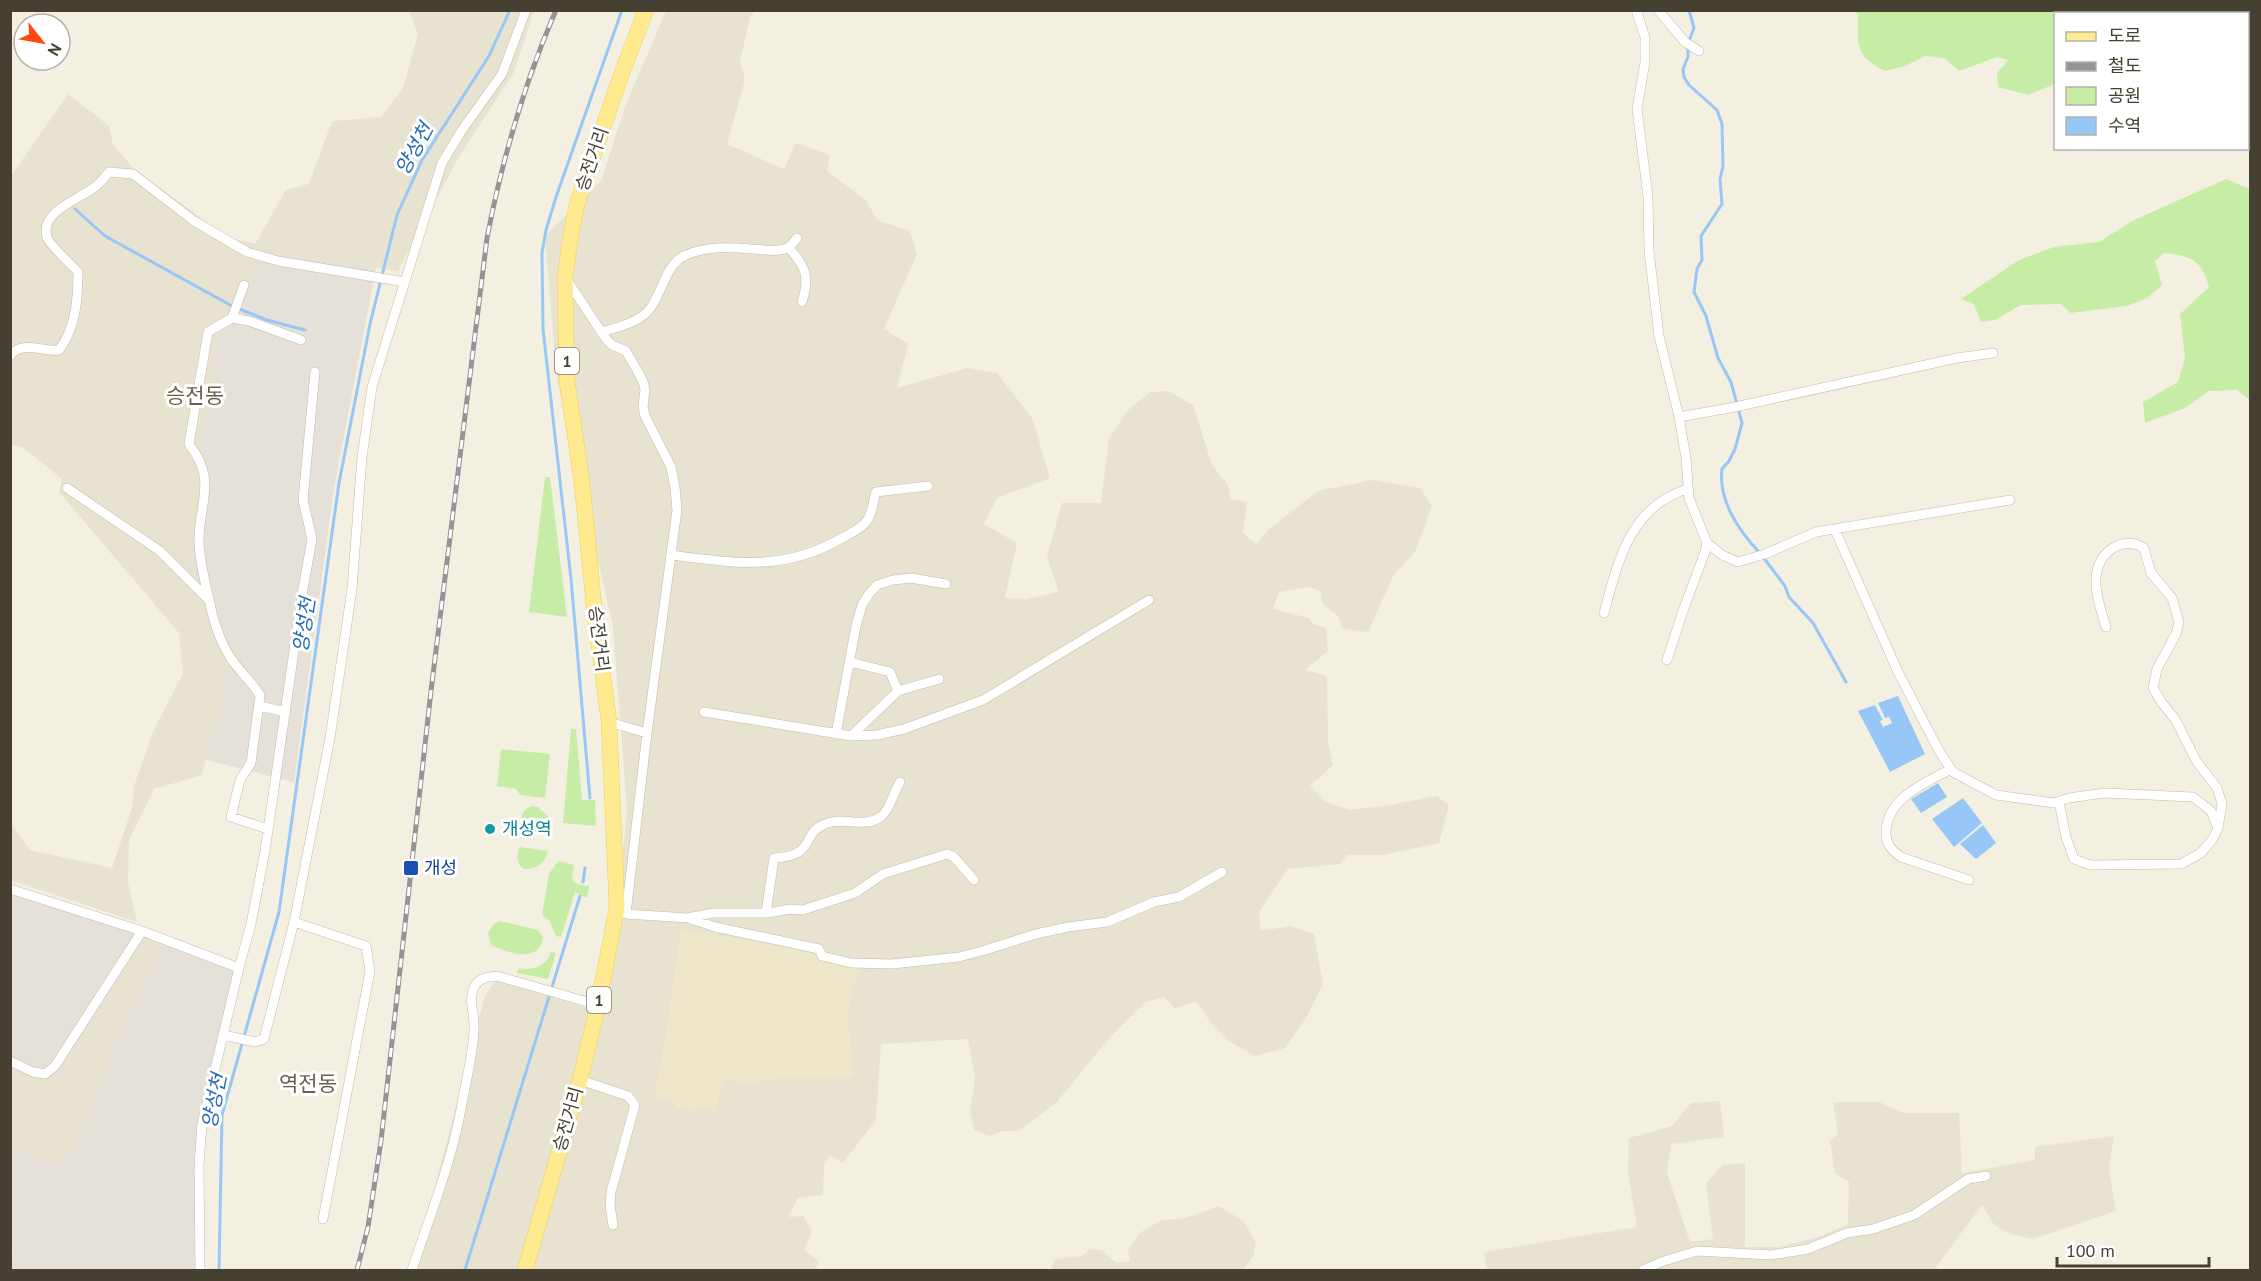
<svg xmlns="http://www.w3.org/2000/svg" width="2261" height="1281" font-family="'PT Sans','Noto Sans KR',sans-serif">
<rect width="100%" height="100%" fill="#f3f0e2"/>
<!-- residential -->
<path fill="#e8e2d0" d="M 409,11 L 534,11 L 514,72 L 457,160 L 398,271 L 299,258 L 191,564 L 230,665 L 202,775 L 154,789 L 129,840 L 128,882 L 137,922 L 13,881 L 11,879 L 10,822 L 30,850 L 112,868 L 132,808 L 134,786 L 154,729 L 183,674 L 179,633 L 59,492 L 62,479 L 21,446 L 11,445 L 11,176 L 68,94 L 109,126 L 113,145 L 133,168 L 227,237 L 255,244 L 286,190 L 309,184 L 332,121 L 381,117 L 403,88 L 418,34 Z
M 666,11 L 755,11 L 750,17 L 740,61 L 745,80 L 727,144 L 784,169 L 796,143 L 830,155 L 827,171 L 866,200 L 877,220 L 910,231 L 917,254 L 884,329 L 908,344 L 897,388 L 967,368 L 997,373 L 1032,418 L 1050,478 L 997,498 L 984,524 L 1017,543 L 1005,598 L 1026,599 L 1059,592 L 1047,556 L 1062,503 L 1101,503 L 1109,438 L 1127,411 L 1151,392 L 1168,391 L 1193,405 L 1212,465 L 1228,485 L 1230,499 L 1247,502 L 1243,533 L 1256,544 L 1269,529 L 1318,491 L 1373,480 L 1420,488 L 1432,506 L 1415,552 L 1393,576 L 1368,632 L 1342,629 L 1338,616 L 1322,603 L 1321,591 L 1309,587 L 1279,592 L 1273,609 L 1309,618 L 1313,624 L 1326,628 L 1328,651 L 1305,670 L 1327,676 L 1328,741 L 1333,765 L 1310,786 L 1325,801 L 1349,810 L 1383,806 L 1437,796 L 1449,805 L 1439,843 L 1384,855 L 1347,855 L 1340,864 L 1288,869 L 1259,912 L 1261,931 L 1290,926 L 1314,934 L 1323,984 L 1306,1018 L 1285,1048 L 1255,1056 L 1229,1041 L 1211,1023 L 1196,1001 L 1175,1008 L 1164,997 L 1146,1002 L 1112,1035 L 1056,1103 L 1019,1131 L 1003,1131 L 989,1136 L 974,1130 L 970,1111 L 975,1079 L 968,1039 L 881,1044 L 876,1120 L 843,1163 L 830,1155 L 824,1163 L 823,1195 L 798,1198 L 788,1217 L 803,1216 L 812,1231 L 804,1250 L 819,1261 L 815,1270 L 413,1270 L 485,996 L 497,978 L 590,1009 L 608,996 L 627,811 L 613,626 L 557,380 L 545,236 L 601,181 L 626,104 Z
M 145,935 L 161,944 L 156,962 L 121,1029 L 79,1138 L 57,1168 L 11,1144 L 10,1056 L 55,1079 Z
M 1720,1101 L 1724,1137 L 1671,1144 L 1667,1173 L 1690,1242 L 1713,1239 L 1706,1183 L 1723,1165 L 1745,1163 L 1745,1247 L 1779,1247 L 1818,1237 L 1848,1224 L 1849,1182 L 1835,1173 L 1830,1140 L 1838,1134 L 1833,1102 L 1879,1102 L 1904,1113 L 1959,1113 L 1962,1173 L 2035,1160 L 2035,1147 L 2114,1136 L 2109,1169 L 2116,1211 L 2033,1239 L 2014,1235 L 1995,1226 L 1982,1205 L 1936,1267 L 1937,1270 L 1487,1270 L 1484,1252 L 1637,1227 L 1628,1174 L 1629,1138 L 1672,1126 L 1691,1103 Z
M 1219,1206 L 1243,1221 L 1256,1242 L 1253,1257 L 1242,1270 L 1051,1270 L 1055,1259 L 1081,1256 L 1091,1249 L 1102,1250 L 1116,1263 L 1130,1261 L 1128,1249 L 1141,1232 L 1162,1220 L 1185,1218 Z"/>
<!-- industrial -->
<path fill="#e5e0d8" d="M 299,258 L 376,268 L 334,488 L 294,782 L 206,760 L 230,665 L 191,564 L 199,477 L 216,349 L 227,313 L 260,262 Z
M 10,891 L 145,935 L 55,1079 L 11,1056 Z
M 161,944 L 234,971 L 199,1121 L 202,1270 L 11,1270 L 13,1251 L 10,1249 L 10,1144 L 57,1168 L 79,1138 L 121,1029 L 156,962 Z"/>
<!-- education -->
<path fill="#eee7ca" d="M 681,929 L 810,952 L 829,962 L 858,968 L 850,1000 L 848,1019 L 854,1078 L 778,1079 L 747,1083 L 725,1079 L 715,1111 L 698,1108 L 695,1111 L 677,1108 L 674,1103 L 654,1097 L 665,1041 Z"/>
<!-- green -->
<path fill="#c6eca6" d="M 1853,11 L 2064,11 L 2068,13 L 2056,14 L 2055,84 L 2028,95 L 1998,87 L 1997,73 L 2008,60 L 1997,57 L 1959,71 L 1944,58 L 1925,56 L 1905,66 L 1885,71 C 1854,55 1858,45 1858,14 Z
M 2226,179 L 2250,189 L 2250,400 L 2237,390 L 2209,391 L 2185,408 L 2145,423 L 2143,402 L 2178,382 L 2185,358 L 2180,314 L 2209,287 C 2202,260 2190,255 2164,253 L 2155,261 L 2162,285 L 2147,298 L 2127,306 L 2070,313 L 2061,304 L 2021,305 L 1995,320 L 1981,322 L 1974,304 L 1961,299 L 2019,260 L 2054,247 L 2099,242 L 2132,221 Z
M 545,477 L 550,477 L 567,617 L 529,612 Z
M 571,729 L 576,729 L 582,800 L 595,800 L 596,826 L 563,823 Z
M 501,749 L 550,754 L 545,798 L 520,795 L 516,789 L 497,786 Z
M 532,806 L 538,807 L 548,816 L 550,830 L 521,826 C 522,816 521,810 532,806 Z
M 519,847 L 548,851 C 545,863 537,870 524,869 C 515,862 517,857 519,847 Z
M 558,861 L 574,865 L 572,879 L 576,884 L 589,886 L 587,898 L 575,892 L 561,937 L 556,936 L 549,920 L 542,915 L 549,874 Z
M 500,921 L 538,930 L 543,938 C 539,964 508,953 491,945 L 488,933 L 495,923 Z
M 551,952 L 556,953 L 548,979 L 517,973 L 519,968 C 534,971 546,966 551,952 Z"/>
<!-- water -->
<path fill="#97c7f7" d="M 1898,696 L 1925,754 L 1890,772 L 1858,711 L 1875,705 L 1883,720 L 1880,721 L 1883,727 L 1892,723 L 1889,717 L 1885,718 L 1878,703 Z
M 1938,783 L 1947,797 L 1921,813 L 1911,799 Z
M 1963,798 L 1982,823 L 1954,847 L 1932,819 Z
M 1983,825 L 1996,843 L 1976,859 L 1960,844 Z"/>
<g fill="none" stroke-linecap="round" stroke-linejoin="round">
<!-- stream -->
<path stroke="#97c7f7" stroke-width="3" d="M 1689,41 L 1694,28 L 1689,10
M 1688,47 L 1688,57 L 1683,69 L 1684,77 L 1689,85 L 1717,110 L 1722,124 L 1723,166 L 1720,179 L 1722,204 L 1701,236 L 1702,260 L 1697,269 L 1694,292 L 1706,316 L 1718,358 L 1731,382 L 1742,423 L 1735,449 L 1729,461 L 1722,469 C 1718,500 1739,531 1759,552
M 75,209 L 105,236 L 232,306 L 267,320 L 305,330
M 1763,557 L 1785,586 L 1789,597 L 1813,623 L 1846,682
M 590,798 L 571,579 L 543,329 L 542,253 L 546,230 L 556,197 L 622,10
M 583,882 L 585,868
M 219,1270 L 222,1115 L 279,912 L 339,483 L 370,324 L 397,215 L 422,160 L 489,56 L 510,10
M 465,1270 L 580,896"/>
<defs>
<path id="street" d="M 1636,10 L 1645,37 L 1645,62 L 1637,109 L 1648,197 L 1649,251 L 1659,336 L 1679,417 L 1686,458 L 1689,498 L 1707,543 L 1722,555 L 1738,562 L 1765,554 L 1816,532 L 2010,500
M 1658,10 L 1685,42 L 1699,51
M 789,248 C 806,267 810,277 802,302
M 567,280 L 606,339 L 612,345 L 626,351 L 643,381 L 645,390 L 643,406 L 645,416 L 671,467 L 675,487 L 677,510 L 647,733 L 626,914 L 617,908
M 232,318 L 244,285
M 601,332 C 616,328 637,323 648,311 C 662,296 665,263 686,255 C 706,246 730,247 751,249 C 762,249 776,253 788,248 C 791,246 794,242 797,238
M 10,356 C 20,340 44,352 59,350 C 76,328 78,298 78,272 C 71,264 49,245 47,237 C 39,211 81,199 96,186 C 101,182 105,177 109,172 L 133,174 L 194,221 L 247,252 L 278,261 L 405,282
M 1679,417 L 1735,407 L 1957,358 L 1993,353
M 67,488 L 160,551 L 208,599
M 1835,530 L 1898,672 L 1939,751 L 1953,772 L 1996,795 L 2054,803 L 2069,798 L 2104,793 L 2193,797 L 2211,811 L 2218,828
M 671,555 C 734,563 784,572 842,538 C 851,533 863,528 868,519 C 873,511 873,501 876,492 L 928,486
M 1604,613 C 1618,561 1630,507 1687,489
M 1667,660 L 1684,608 L 1705,552 L 1707,543
M 850,662 L 890,672 L 898,691
M 260,706 L 286,712
M 704,712 L 851,736 L 877,735 L 904,729 L 983,700 L 1149,600
M 609,722 L 647,733
M 836,734 L 856,626 L 862,605 L 869,594 L 877,585 L 893,580 L 911,578 L 946,584
M 851,736 L 898,691 L 939,679
M 1951,769 C 1925,783 1889,797 1886,830 C 1885,843 1891,850 1901,857 L 1969,880
M 2059,802 L 2066,837 L 2074,859 L 2090,865 L 2181,864 L 2201,853 L 2212,840 L 2218,828 L 2222,804 L 2217,788 L 2197,762 L 2175,719 L 2162,703 L 2153,688 L 2157,669 L 2176,634 L 2179,622 L 2172,598 L 2151,573 L 2144,548 C 2134,542 2123,542 2113,548 C 2085,566 2098,602 2106,627
M 268,829 L 231,817 L 240,780 L 251,763 L 260,695 C 252,683 243,674 234,663 C 221,645 213,620 209,599 C 205,584 198,551 199,536 C 201,498 216,479 189,444 L 208,332 L 232,318 L 249,321 L 301,340
M 10,889 L 142,931 L 239,968
M 766,913 L 774,858 C 817,856 800,834 825,824 C 842,816 862,828 879,818 C 890,811 893,793 900,782
M 626,914 L 688,918 L 713,913 L 768,913 L 791,909 L 803,910 L 855,893 L 883,874 L 947,854 L 954,857 L 974,880
M 688,918 L 715,927 L 819,949 L 822,956 L 851,963 L 892,964 L 959,957 L 982,951 L 1036,934 L 1068,927 L 1107,922 L 1154,902 L 1179,897 L 1222,872
M 294,922 L 366,946 L 370,971 L 323,1219
M 224,1035 L 255,1042 L 264,1039 L 294,922 L 330,738 L 352,589 L 362,457 L 372,387 L 442,163 L 462,130 L 502,74 L 526,10
M 10,1061 L 33,1072 L 45,1074 L 55,1066 L 142,931
M 580,1080 L 628,1096 L 635,1105 L 611,1192 L 610,1205 L 613,1225
M 200,1270 L 199,1165 L 202,1124 L 239,968 L 251,924 L 265,851 L 303,589 L 312,539 L 303,500 L 315,372
M 412,1270 C 429,1218 451,1164 461,1109 C 465,1085 474,1051 474,1028 C 475,1014 468,1001 474,987 C 479,978 487,977 497,976 L 598,1005
M 1643,1270 L 1661,1262 L 1697,1251 L 1771,1255 L 1808,1249 L 1847,1233 L 1873,1229 L 1914,1215 L 1968,1179 L 1986,1176"/>
<path id="primary" d="M 525,1270 L 580,1080 L 598,1005 L 617,908 L 609,722 L 595,616 L 582,483 L 567,381 L 565,278 L 570,240 L 577,204 L 620,78 L 646,10"/>
</defs>
<!-- street casing -->
<use href="#street" stroke="#c2bba7" stroke-width="10"/>
<!-- primary casing -->
<use href="#primary" stroke="#efcf55" stroke-width="16"/>
<!-- street -->
<use href="#street" stroke="#fff" stroke-width="9"/>
<!-- primary -->
<use href="#primary" stroke="#ffea8f" stroke-width="15"/>
<defs>
<path id="rail" d="M 357,1270 L 368,1227 L 381,1141 L 431,691 L 487,238 C 502,160 524,84 556,10"/>
</defs>
<!-- rail casing -->
<use href="#rail" stroke="#949494" stroke-width="5"/>
<!-- rail -->
<use href="#rail" stroke="#fff" stroke-width="3" stroke-dasharray="9" stroke-linecap="butt"/>
</g>
<!-- markers -->
<circle fill="#0f9aa8" stroke="#fff" stroke-width="2" cx="490" cy="829" r="6"/>
<rect fill="#1a4fb4" stroke="#fff" stroke-width="2" x="403" y="860" width="16" height="16" rx="3"/>
<g text-anchor="middle" stroke-width="6" stroke-linejoin="round" paint-order="stroke">
<!-- shield labels -->
<g fill="#fff" stroke="#7d7970" stroke-width="1.5">
<rect x="555" y="348" width="24" height="26" rx="4.5"/>
<rect x="587" y="987" width="24" height="26" rx="4.5"/>
</g>
<g font-size="16" font-weight="bold" fill="#454032">
<text x="567" y="367">1</text>
<text x="599" y="1006">1</text>
</g>
<!-- street labels -->
<g font-size="18" fill="#454032" stroke="#fff">
<text transform="translate(592 159) rotate(-71)" y="6">승전거리</text>
<text transform="translate(599 639) rotate(83)" y="6">승전거리</text>
<text transform="translate(568 1119) rotate(-74)" y="6">승전거리</text>
</g>
<!-- culture labels -->
<g font-size="18" fill="#0d838f" stroke="#fff" text-anchor="start">
<text x="502" y="835">개성역</text>
</g>
<!-- transit labels -->
<g font-size="18" fill="#164399" stroke="#fff" text-anchor="start">
<text x="424" y="874">개성</text>
</g>
<!-- water labels -->
<g font-size="20" font-style="italic" fill="#226bba" stroke="#fff">
<text transform="translate(414 149) rotate(-61)" y="7">양성천</text>
<text transform="translate(304 625) rotate(-82)" y="7">양성천</text>
<text transform="translate(214 1101) rotate(-79)" y="7">양성천</text>
</g>
<!-- quarter labels -->
<g font-size="21" fill="#695f48" stroke="#fff">
<text x="195" y="403">승전동</text>
<text x="308" y="1091">역전동</text>
</g>
</g>
<!-- border -->
<rect width="2261" height="1281" fill="none" stroke="#454032" stroke-width="24"/>
<!-- legend -->
<rect x="2054" y="12" width="195" height="138" fill="#ffffff" stroke="#b5b3ad" stroke-width="1.5"/>
<rect x="2066" y="32" width="30" height="9" fill="#ffea8f" stroke="#b5b3ad" stroke-width="1.5"/>
<text x="2108" y="42" font-size="18" fill="#454032">도로</text>
<rect x="2066" y="62" width="30" height="9" fill="#949494" stroke="#b5b3ad" stroke-width="1.5"/>
<text x="2108" y="72" font-size="18" fill="#454032">철도</text>
<rect x="2066" y="87" width="30" height="18" fill="#c6eca6" stroke="#b5b3ad" stroke-width="1.5"/>
<text x="2108" y="102" font-size="18" fill="#454032">공원</text>
<rect x="2066" y="117" width="30" height="18" fill="#97c7f7" stroke="#b5b3ad" stroke-width="1.5"/>
<text x="2108" y="132" font-size="18" fill="#454032">수역</text>
<!-- north arrow -->
<g transform="translate(42 42) rotate(121)"><circle r="28" fill="#ffffff" stroke="#b5b3ad" stroke-width="1.5"/>
<path d="M0-4.5L10 22L0 15L-10 22Z" fill="#ff490d"/>
<text y="-9" font-size="16" font-weight="bold" text-anchor="middle" fill="#454032">N</text>
</g>
<!-- scale -->
<path d="M2057 1257v9h152v-9" fill="none" stroke="#454032" stroke-width="3"/>
<text x="2066" y="1257" font-size="18" fill="#454032" stroke="#ffffff" stroke-width="4.5" paint-order="stroke">100 m</text>
</svg>
